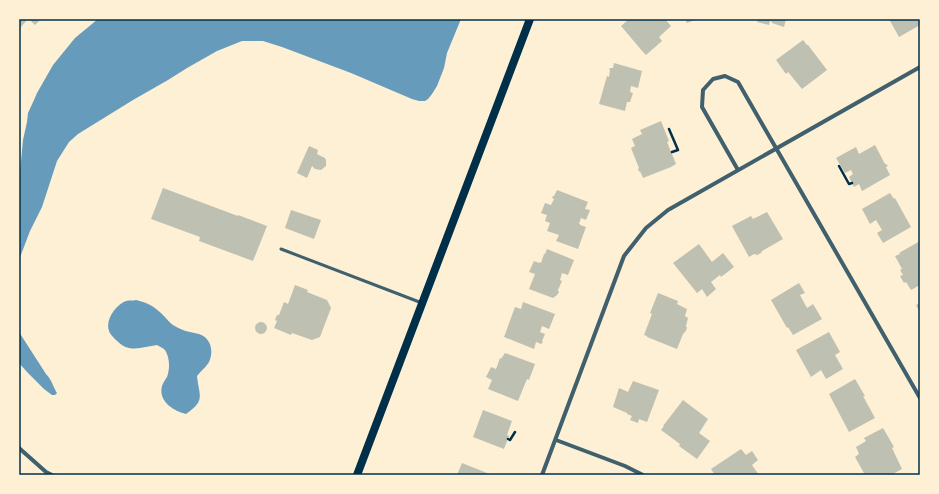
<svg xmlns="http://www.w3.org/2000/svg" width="939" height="494" font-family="'PT Sans Narrow',sans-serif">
<rect width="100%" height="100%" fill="#fdf0d5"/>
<!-- water -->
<path fill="#669bbc" d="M 98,19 L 461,19 L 447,53 L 444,68 L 437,86 L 432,94 L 428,99 L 425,101 L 419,101 L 412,99 L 351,73 L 282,47 L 263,41 L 242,41 L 217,51 L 187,68 L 168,80 L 133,100 L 78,134 L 69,142 L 57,161 L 42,207 L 30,231 L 19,260 L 20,172 L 23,140 L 27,122 L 28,113 L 34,100 L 37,93 L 53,65 L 75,38 Z
M 136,300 C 149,303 155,307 164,316 C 167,319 170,323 173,325 C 178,328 184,331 190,332 C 193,333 196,333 199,334 C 211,338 214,351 209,362 C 207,366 200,372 197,376 C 199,396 206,400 186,414 C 173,411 158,401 162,386 C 163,383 165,380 167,377 C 170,369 170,358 165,350 C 163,348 159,346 157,345 C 148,346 138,350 129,348 C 124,347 120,344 116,340 C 114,338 110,334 109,331 C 105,319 116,305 126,301 C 129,300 133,301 136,300 Z
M 19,332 L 46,374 C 52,380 53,387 57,393 L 55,395 L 52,395 L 44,389 L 28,373 L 19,363 Z"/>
<!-- building -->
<path fill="#bec0b2" d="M 19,19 L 28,19 L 19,29 Z
M 29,19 L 41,19 L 35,25 Z
M 629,19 L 665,19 L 671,26 L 659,37 L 662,41 L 646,55 L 643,52 L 621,26 Z
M 685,19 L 697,19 L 687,23 Z
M 758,19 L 786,19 L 784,27 L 772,23 L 772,22 L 770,21 L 769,25 L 757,22 Z
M 889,19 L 920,19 L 920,25 L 899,37 Z
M 803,40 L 807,45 L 808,45 L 827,70 L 802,89 L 788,72 L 786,74 L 776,60 Z
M 614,63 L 642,71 L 638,88 L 631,86 L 630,92 L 633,93 L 630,102 L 627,102 L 625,111 L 599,104 L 607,76 L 609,77 L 610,70 L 609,70 L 610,68 L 613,68 Z
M 661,121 L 669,141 L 667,142 L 676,164 L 671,167 L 643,178 L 640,171 L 639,172 L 638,169 L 639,168 L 631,148 L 635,146 L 632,139 L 642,134 L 640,130 Z
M 875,145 L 885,164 L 886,164 L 888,166 L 886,167 L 890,175 L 862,191 L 859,184 L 854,187 L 849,177 L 853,174 L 851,170 L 845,173 L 836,158 L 856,147 L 859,154 Z
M 309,146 L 318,150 L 317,154 L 325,158 L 326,160 L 326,166 L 321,170 L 315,169 L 312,166 L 307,178 L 297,173 Z
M 163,188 L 238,216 L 238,215 L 267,226 L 253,261 L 199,241 L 200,237 L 151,219 Z
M 557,190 L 588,202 L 585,209 L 590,210 L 586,220 L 581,218 L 579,224 L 580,224 L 580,225 L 586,227 L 578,249 L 556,241 L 559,235 L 547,231 L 550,223 L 545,221 L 547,215 L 541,213 L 545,203 L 551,205 L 554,199 L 552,198 L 553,196 L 554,196 Z
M 890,193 L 894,199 L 895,198 L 911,227 L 883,243 L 877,233 L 882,230 L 876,220 L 870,224 L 862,209 Z
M 291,210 L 321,220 L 314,239 L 285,228 Z
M 767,212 L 783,239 L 762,251 L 761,253 L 757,255 L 754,254 L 749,257 L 732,226 L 751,216 L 753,219 Z
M 920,241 L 920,285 L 911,290 L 906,282 L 904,283 L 900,276 L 903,275 L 900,270 L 902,269 L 895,256 L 900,254 L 899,253 Z
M 699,244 L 712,262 L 723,253 L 734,267 L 721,277 L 720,275 L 711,282 L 716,289 L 707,297 L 702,289 L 697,293 L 673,263 Z
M 547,249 L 574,260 L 568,275 L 562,273 L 560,280 L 562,281 L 558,290 L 557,289 L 559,292 L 557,295 L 553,298 L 529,289 L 535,274 L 529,272 L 534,261 L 539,263 L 539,262 L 541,263 L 544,254 L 545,254 Z
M 799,283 L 805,293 L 800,295 L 807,308 L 813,304 L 822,319 L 793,335 L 788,327 L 787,328 L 771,300 Z
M 295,285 L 308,290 L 307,292 L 327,300 L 331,308 L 320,337 L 312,340 L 292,333 L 291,335 L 274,328 L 277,321 L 275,320 L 277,315 L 279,315 L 284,302 L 288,304 Z
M 658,293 L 678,301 L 677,304 L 687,309 L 685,316 L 688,318 L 686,326 L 687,328 L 685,332 L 683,334 L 677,349 L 647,337 L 647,336 L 644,335 L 652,314 L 650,313 Z
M 523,302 L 555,314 L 549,329 L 542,326 L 540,332 L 545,334 L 542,341 L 543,342 L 541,344 L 536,342 L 534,349 L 504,337 L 515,307 L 521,309 Z
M 920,303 L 920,313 L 916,305 Z
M255 328a6 6 0 1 1 12 0a6 6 0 1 1-12 0Z
M 829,332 L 840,352 L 835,355 L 843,369 L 826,379 L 821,370 L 811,377 L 796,350 Z
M 505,353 L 535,364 L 529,380 L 527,379 L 518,401 L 488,389 L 492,380 L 486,377 L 491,367 L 496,369 L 500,358 L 501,359 Z
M 855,379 L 865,396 L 863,396 L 875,418 L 849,432 L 829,394 Z
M 633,381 L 659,390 L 647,422 L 639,419 L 638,423 L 630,420 L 632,416 L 627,414 L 627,413 L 613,407 L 619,388 L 628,392 Z
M 683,400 L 708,419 L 699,433 L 710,441 L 697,459 L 679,446 L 680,444 L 661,430 L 664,426 L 663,426 Z
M 483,410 L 512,421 L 507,435 L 509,436 L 504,449 L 473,437 Z
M 883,428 L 894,447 L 892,448 L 902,469 L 891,475 L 865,475 L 855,457 L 859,454 L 856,447 L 866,441 L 864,438 Z
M 741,449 L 746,455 L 752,451 L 758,460 L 752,465 L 759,475 L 715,475 L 711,469 Z
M 462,463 L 492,475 L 457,475 Z"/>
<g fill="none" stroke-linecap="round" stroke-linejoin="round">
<!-- path -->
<path stroke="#003049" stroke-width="2.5" d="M 669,129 L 678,150 L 672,152
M 839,166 L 849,184 L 852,183
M 508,439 L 510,440 L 515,432"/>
<!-- service -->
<path stroke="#3f606c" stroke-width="3" d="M 281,249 L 422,303"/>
<!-- minor -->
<path stroke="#3f606c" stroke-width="4" d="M 738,170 L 702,107 L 703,90 L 713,79 L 725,76 L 738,82 L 920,398
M 556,440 L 625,466 L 643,475
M 19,448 L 46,472 L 52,475
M 542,475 L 624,256 L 646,228 L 668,210 L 920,67"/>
<!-- secondary -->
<path stroke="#003049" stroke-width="8" d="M 357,475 L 530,19"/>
</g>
<!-- border -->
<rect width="939" height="494" fill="none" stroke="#fdf0d5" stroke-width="40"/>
<rect x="20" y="20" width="899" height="454" fill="none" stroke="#003049" stroke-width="1.5"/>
</svg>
